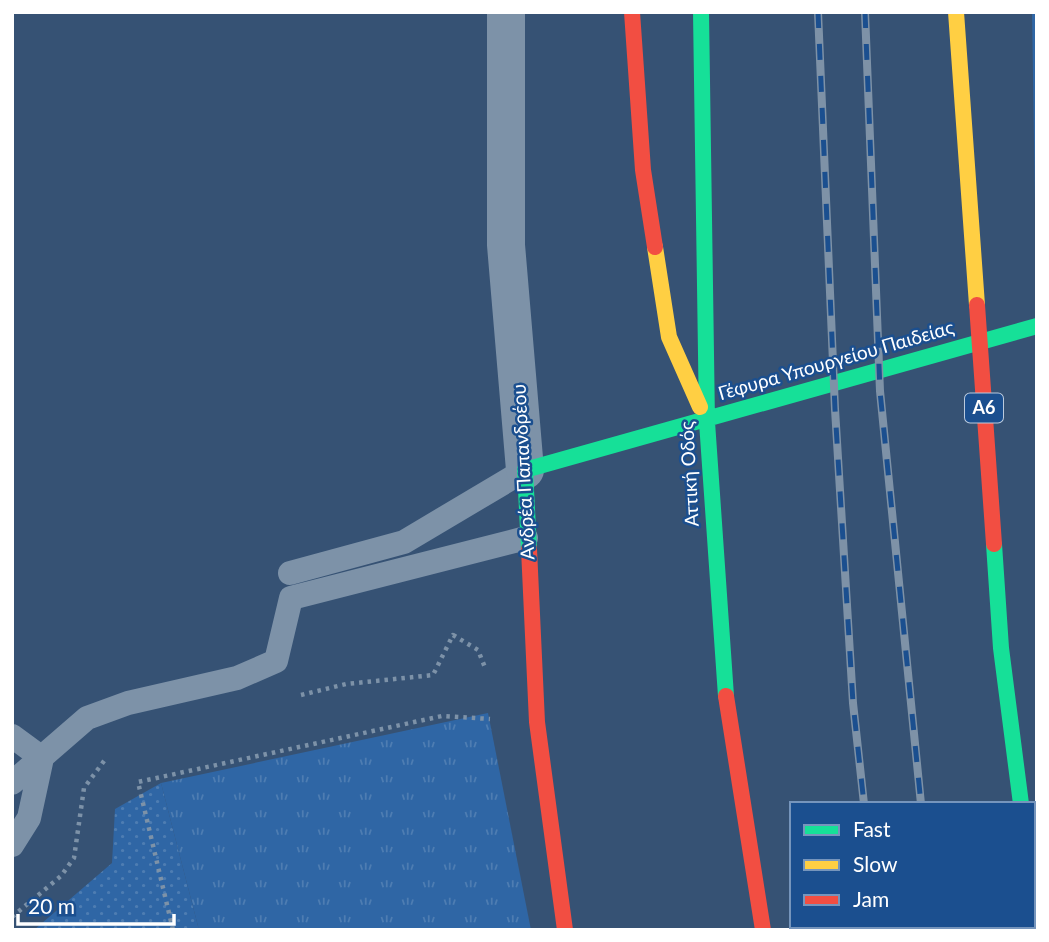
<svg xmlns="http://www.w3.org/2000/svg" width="1049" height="942" font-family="Lato,sans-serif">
<defs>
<pattern id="grass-dots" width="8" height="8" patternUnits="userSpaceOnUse" patternTransform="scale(1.75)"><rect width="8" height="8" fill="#2f66a5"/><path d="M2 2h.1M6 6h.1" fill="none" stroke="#4e7db2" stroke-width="1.8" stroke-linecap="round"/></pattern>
<pattern id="forest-crowns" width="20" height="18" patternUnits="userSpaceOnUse" patternTransform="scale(1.75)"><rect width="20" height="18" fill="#2f66a5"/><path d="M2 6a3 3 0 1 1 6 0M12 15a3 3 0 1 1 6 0" fill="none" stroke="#4e7db2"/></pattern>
<pattern id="park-tufts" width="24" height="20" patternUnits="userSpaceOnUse" patternTransform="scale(1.75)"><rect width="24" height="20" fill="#2f66a5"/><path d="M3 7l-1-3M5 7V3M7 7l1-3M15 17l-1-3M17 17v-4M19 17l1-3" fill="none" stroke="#4e7db2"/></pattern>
</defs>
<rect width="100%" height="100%" fill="#365274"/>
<!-- grass -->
<path fill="url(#grass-dots)" d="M 161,783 L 199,930 L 34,930 L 112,863 L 115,809 Z"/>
<!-- forest -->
<path fill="url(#forest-crowns)" d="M 1032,12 L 1037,12 L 1036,268 Z"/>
<!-- park -->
<path fill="url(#park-tufts)" d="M 488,713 L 531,930 L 199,930 L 161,783 Z"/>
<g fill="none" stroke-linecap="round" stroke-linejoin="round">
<!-- path -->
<path stroke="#7d92a8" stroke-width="4.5" stroke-dasharray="3.5 5" stroke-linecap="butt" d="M 301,695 L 346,684 L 433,675 L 453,635 L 478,650 L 486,670
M 12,917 L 61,876 L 74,858 L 84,788 L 107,757
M 173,930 L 138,782 L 442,716 L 490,719"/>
<!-- lane -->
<path stroke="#7d92a8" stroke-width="24" d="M 290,573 L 404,542 L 525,470
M 12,736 L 42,758
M 12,783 L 87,718 L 128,703 L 237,678 L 276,661 L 291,598 L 526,538
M 12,845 L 29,818 L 42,758"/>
<!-- street -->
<path stroke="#7d92a8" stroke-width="38" d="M 506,12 L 506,245 L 525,470"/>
<!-- fast -->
<path stroke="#16e098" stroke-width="16" d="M 701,12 L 707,422 L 726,696
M 994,544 L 1001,648 L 1021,804
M 529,549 L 525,470 L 1037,326"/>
<!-- slow -->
<path stroke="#ffcf43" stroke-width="16" d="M 956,12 L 977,305
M 655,247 L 669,337 L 700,407
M 1033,899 L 1037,926"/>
<!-- jam -->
<path stroke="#f24e42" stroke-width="16" d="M 632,12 L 643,170 L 655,247
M 977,305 L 994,544
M 529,549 L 537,722 L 565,930
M 726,696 L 763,930"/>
<defs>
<path id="rail" d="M 818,12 L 835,409 L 853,703 L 864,804
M 865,12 L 880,391 L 921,804
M 878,926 L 879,930
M 936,926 L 936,930"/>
</defs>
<!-- rail casing -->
<use href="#rail" stroke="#7e92a7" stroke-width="8"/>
<!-- rail -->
<use href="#rail" stroke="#1b4f8f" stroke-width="5" stroke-dasharray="16" stroke-linecap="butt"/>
</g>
<g text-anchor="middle" stroke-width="5" stroke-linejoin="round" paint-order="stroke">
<!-- shield labels -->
<rect fill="#1b4f8f" stroke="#bbcadd" stroke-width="2" x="965" y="393.5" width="38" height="29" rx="5"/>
<g font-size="18" font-weight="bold" fill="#fff">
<text x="984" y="414">Α6</text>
</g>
<!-- street labels -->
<g font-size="19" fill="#fff" stroke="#1b4f8f">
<text transform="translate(836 360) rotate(-16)" y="7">Γέφυρα Υπουργείου Παιδείας</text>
<text transform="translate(523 472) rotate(-93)" y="7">Ανδρέα Παπανδρέου</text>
<text transform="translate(689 474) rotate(-93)" y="7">Αττική Οδός</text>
</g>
</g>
<!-- border -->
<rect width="1049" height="942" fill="none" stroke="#ffffff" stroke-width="28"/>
<!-- legend -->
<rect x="790" y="802" width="245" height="126" fill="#1b4f8f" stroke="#7695bc" stroke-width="2"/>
<rect x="804" y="825" width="35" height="10" fill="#16e098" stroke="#7695bc" stroke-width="2"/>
<text x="853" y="837" font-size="21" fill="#ffffff">Fast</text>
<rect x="804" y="860" width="35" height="10" fill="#ffcf43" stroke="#7695bc" stroke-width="2"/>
<text x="853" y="872" font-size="21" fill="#ffffff">Slow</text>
<rect x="804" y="895" width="35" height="10" fill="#f24e42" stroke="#7695bc" stroke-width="2"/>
<text x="853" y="907" font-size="21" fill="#ffffff">Jam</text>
<!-- scale -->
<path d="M18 914v10h156v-10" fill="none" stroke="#ffffff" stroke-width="3.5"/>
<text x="28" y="914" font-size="21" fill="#ffffff" stroke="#1b4f8f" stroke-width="5" paint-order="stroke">20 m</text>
</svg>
